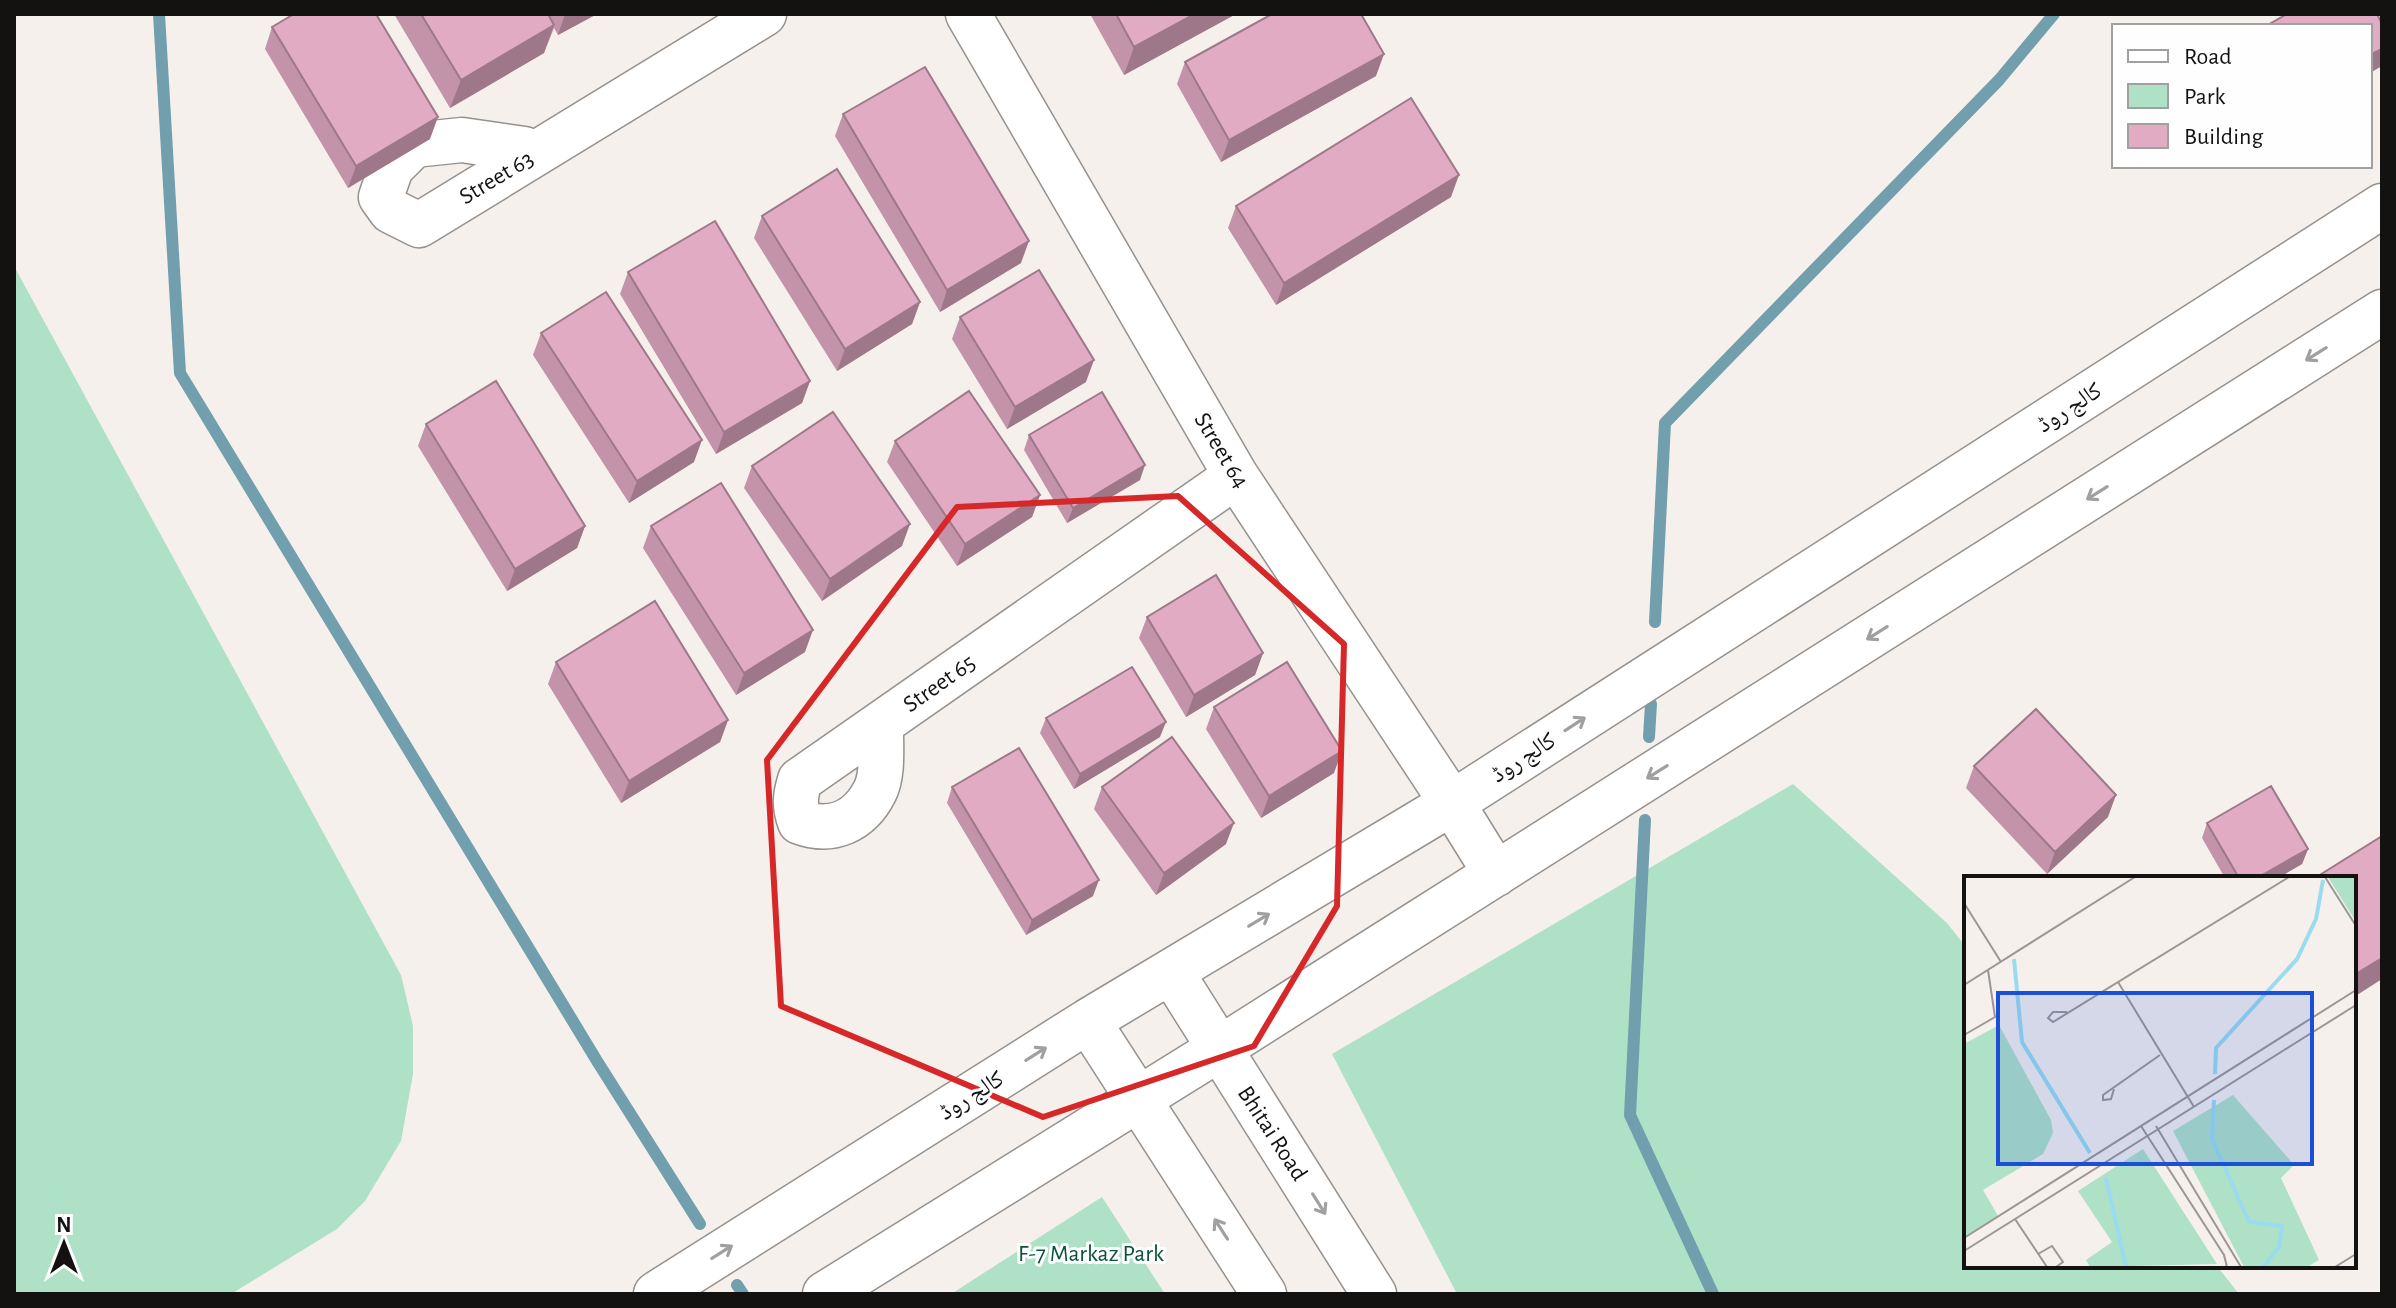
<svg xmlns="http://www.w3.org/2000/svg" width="2396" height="1308" font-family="'Alegreya Sans','Noto Naskh Arabic',sans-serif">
<rect width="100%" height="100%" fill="#f6f0ec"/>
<!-- green -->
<path fill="#afe1c6" d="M 14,266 L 401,975 L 413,1026 L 413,1074 L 401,1141 L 365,1201 L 337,1229 L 231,1294 L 14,1294 Z
M 1793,784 L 1947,923 L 1966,947 L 1966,1266 L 2217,1266 L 2239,1294 L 1457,1294 L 1332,1054 Z
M 1102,1197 L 1165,1294 L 951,1294 Z"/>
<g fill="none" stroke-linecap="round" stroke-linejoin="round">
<!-- stream -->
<path stroke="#729fad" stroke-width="12" d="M 159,14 L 180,373 L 597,1061 L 700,1224
M 1655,622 L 1665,423 L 1999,80 L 2054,14
M 1649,737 L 1651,704
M 1645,820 L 1630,1115 L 1713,1294
M 737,1285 L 743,1294"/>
<defs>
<path id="minor" d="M 968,14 L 1236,476 L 1452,803 L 1496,874
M 524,149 L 462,140 L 414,145 L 391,168 L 381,197 L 391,211 L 419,225 L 764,14
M 881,733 C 881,750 883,775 875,791 C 860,821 832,834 800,822 C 794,806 795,796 800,780 L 1236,476
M 1172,973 L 1374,1294
M 1088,1021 L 1264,1294
M 656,1294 L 1088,1021 L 1452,803 L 2382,206
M 825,1294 L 1219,1049 L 2382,312"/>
</defs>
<!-- minor casing -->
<use href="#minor" stroke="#96918d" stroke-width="47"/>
<!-- minor -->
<use href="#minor" stroke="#fff" stroke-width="44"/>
</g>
<!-- wall -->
<path fill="#c293a9" d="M 394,14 L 597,14 L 558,35 L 554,28 L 544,53 L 450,108 Z
M 1090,14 L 1236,14 L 1124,75 Z
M 272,27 L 430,139 L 348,188 L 265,49 Z
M 1185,62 L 1376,76 L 1221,162 L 1177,84 Z
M 843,114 L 1021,263 L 940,312 L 835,136 Z
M 1451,197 L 1276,305 L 1228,228 L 1236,206 Z
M 762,216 L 920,302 L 912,324 L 837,371 L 754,238 Z
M 628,272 L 810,381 L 802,403 L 716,454 L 620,294 Z
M 960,317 L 1086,382 L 1007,429 L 952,339 Z
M 541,333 L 694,462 L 629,503 L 533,355 Z
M 426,424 L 585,526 L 577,548 L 507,591 L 418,446 Z
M 1029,435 L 1140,480 L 1067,523 L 1024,450 Z
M 895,441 L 1040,495 L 1032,517 L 957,566 L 887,462 Z
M 752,466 L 902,546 L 822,601 L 744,488 Z
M 651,526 L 805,652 L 736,695 L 643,548 Z
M 1147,617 L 1263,653 L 1255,675 L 1186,717 L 1139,638 Z
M 556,662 L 728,720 L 720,742 L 621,803 L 548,684 Z
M 1214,707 L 1334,773 L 1261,818 L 1206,729 Z
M 1046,718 L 1160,737 L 1074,789 L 1040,733 Z
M 1974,766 L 2108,817 L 2047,874 L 1966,788 Z
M 952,787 L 1093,896 L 1026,935 L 947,803 Z
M 1102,787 L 1226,844 L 1156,895 L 1094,809 Z
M 2207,823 L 2308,849 L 2302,864 L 2278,878 L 2225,878 L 2202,838 Z"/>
<!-- shaded-wall -->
<path fill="#9e7889" d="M 565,14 L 597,14 L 558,35 Z
M 1195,14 L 1236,14 L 1124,75 L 1134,47 Z
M 554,25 L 544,53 L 450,108 L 461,80 Z
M 2382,49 L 2382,66 L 2370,73 L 2370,55 Z
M 1384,54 L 1376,76 L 1221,162 L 1229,140 Z
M 438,117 L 430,139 L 348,188 L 356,166 Z
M 1459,175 L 1451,197 L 1276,305 L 1284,283 Z
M 1029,241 L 1021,263 L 940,312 L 947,290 Z
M 920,302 L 912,324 L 837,371 L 845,349 Z
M 1094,360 L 1086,382 L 1007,429 L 1015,407 Z
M 810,381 L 802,403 L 716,454 L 724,432 Z
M 702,440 L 694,462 L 629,503 L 637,481 Z
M 1145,465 L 1140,480 L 1067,523 L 1073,508 Z
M 1040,495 L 1032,517 L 957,566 L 965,544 Z
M 910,524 L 902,546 L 822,601 L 830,579 Z
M 585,526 L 577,548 L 507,591 L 515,569 Z
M 813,630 L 805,652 L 736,695 L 744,673 Z
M 1263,653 L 1255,675 L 1186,717 L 1194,695 Z
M 728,720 L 720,742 L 621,803 L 629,781 Z
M 1166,722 L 1160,737 L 1074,789 L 1080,774 Z
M 1342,751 L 1334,773 L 1261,818 L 1269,796 Z
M 2116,795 L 2108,817 L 2047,874 L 2055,852 Z
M 1234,823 L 1226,844 L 1156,895 L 1164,873 Z
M 2308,849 L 2302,864 L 2278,878 L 2257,878 Z
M 1099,880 L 1093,896 L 1026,935 L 1032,920 Z
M 2382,958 L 2382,979 L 2354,997 L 2354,975 Z"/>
<!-- building -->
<path fill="#e1abc4" stroke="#9e7889" stroke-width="2" d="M 294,14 L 376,14 L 438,117 L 356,166 L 272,27 Z
M 421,14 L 548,14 L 554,25 L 461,80 Z
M 1116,14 L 1195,14 L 1134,47 Z
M 1272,14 L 1361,14 L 1384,54 L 1229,140 L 1185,62 Z
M 2287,14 L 2377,14 L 2382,24 L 2382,49 L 2370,55 L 2370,26 L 2266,26 Z
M 925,67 L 1029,241 L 947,290 L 843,114 Z
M 1411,98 L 1459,175 L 1284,283 L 1236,206 Z
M 837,169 L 920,302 L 845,349 L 762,216 Z
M 715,221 L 810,381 L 724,432 L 628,272 Z
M 1039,270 L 1094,360 L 1015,407 L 960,317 Z
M 606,292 L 702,440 L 637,481 L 541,333 Z
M 496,381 L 585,526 L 515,569 L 426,424 Z
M 969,391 L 1040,495 L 965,544 L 895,441 Z
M 1102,392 L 1145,465 L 1073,508 L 1029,435 Z
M 833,412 L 910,524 L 830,579 L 752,466 Z
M 721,483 L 813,630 L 744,673 L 651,526 Z
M 1216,575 L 1263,653 L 1194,695 L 1147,617 Z
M 655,601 L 728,720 L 629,781 L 556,662 Z
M 1287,662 L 1342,751 L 1269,796 L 1214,707 Z
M 1132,667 L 1166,722 L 1080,774 L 1046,718 Z
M 2036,709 L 2116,795 L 2055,852 L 1974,766 Z
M 1172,737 L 1234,823 L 1164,873 L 1102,787 Z
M 1019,748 L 1099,880 L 1032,920 L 952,787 Z
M 2271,786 L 2308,849 L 2257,878 L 2239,878 L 2207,823 Z
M 2382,836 L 2382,958 L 2354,975 L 2354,878 L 2315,878 Z"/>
<!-- one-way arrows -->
<defs><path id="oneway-shaft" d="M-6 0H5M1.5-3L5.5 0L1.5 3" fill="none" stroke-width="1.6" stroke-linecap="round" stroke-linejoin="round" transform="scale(2)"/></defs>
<g stroke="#a1a0a0">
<use href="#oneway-shaft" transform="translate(2316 354) rotate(148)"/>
<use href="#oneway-shaft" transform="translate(2097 493) rotate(148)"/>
<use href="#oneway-shaft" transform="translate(1877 633) rotate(148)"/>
<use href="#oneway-shaft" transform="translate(1575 724) rotate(-33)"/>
<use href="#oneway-shaft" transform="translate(1657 772) rotate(148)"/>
<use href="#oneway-shaft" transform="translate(1259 920) rotate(-31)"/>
<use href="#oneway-shaft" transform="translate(1036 1054) rotate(-32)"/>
<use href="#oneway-shaft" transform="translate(1319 1204) rotate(58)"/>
<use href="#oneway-shaft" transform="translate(1221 1229) rotate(-123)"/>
<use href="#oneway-shaft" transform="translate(722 1252) rotate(-32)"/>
</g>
<!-- marked area -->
<path fill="none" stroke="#d62828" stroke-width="6" stroke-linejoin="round" d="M 1178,496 L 1344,644 L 1337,906 L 1254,1046 L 1043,1117 L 781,1006 L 767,760 L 957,507 Z"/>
<g text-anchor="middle" stroke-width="6" stroke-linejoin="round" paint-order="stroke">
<!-- street labels -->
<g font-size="24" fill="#141211" stroke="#fefefe">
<text transform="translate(496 177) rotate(-31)" y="8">Street 63</text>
<text transform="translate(2069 407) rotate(-33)" y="8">کالج روڈ</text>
<text transform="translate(1222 450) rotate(59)" y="8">Street 64</text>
<text transform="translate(939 683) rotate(-35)" y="8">Street 65</text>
<text transform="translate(1523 757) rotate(-33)" y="8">کالج روڈ</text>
<text transform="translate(971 1095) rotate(-32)" y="8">کالج روڈ</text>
<text transform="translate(1273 1133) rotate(57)" y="8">Bhitai Road</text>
</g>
<!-- park labels -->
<g font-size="24" fill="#0a5338" stroke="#fefefe">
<text x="1091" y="1261">F-7 Markaz Park</text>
</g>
</g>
<!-- overview -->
<g transform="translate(1964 876)">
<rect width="392" height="392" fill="#f6f0ec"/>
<path d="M 364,1 L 392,1 L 392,46 ZM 35,149 L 87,244 L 89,257 L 79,278 L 19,314 L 34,340 L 0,362 L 0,168 ZM 269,219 L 330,289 L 317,302 L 355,384 L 343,391 L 280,391 L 209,255 ZM 179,273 L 253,388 L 126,391 L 122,384 L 148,366 L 114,315 Z" fill="#afe1c6"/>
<path fill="none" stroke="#9adbf0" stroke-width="4" d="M 50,83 L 58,166 L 126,277M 251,198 L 252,172 L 333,83 L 352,43 L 359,4M 250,224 L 248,263 L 285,346 L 318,350 L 315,371 L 299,391M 142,302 L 162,391"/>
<path fill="none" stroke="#9c9794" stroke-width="2" d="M 361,1 L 392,50M 0,27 L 37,86M 154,106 L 230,231M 0,109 L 171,1M 103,136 L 89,136 L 84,142 L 89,146 L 325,1M 0,159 L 31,141 L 24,94M 150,213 L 147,223 L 139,224 L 139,219 L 196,179M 177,250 L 260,379 L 263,391M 192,250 L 277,391M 51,343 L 83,391M 0,362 L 392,114M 0,375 L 392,129M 74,378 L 88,370 L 99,386 L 92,391M 371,391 L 392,378"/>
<path fill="#1d4ed8" fill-opacity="0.15" stroke="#1d4ed8" stroke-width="4" d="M 34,117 L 348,117 L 348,288 L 34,288 Z"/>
<rect width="392" height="392" fill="none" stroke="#141211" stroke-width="4"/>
</g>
<!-- border -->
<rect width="2396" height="1308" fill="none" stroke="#141211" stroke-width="32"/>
<!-- legend -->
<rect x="2112" y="24" width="260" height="144" fill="#fefefe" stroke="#a0a09f" stroke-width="2"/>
<rect x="2128" y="50" width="40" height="12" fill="#ffffff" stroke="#a0a09f" stroke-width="2"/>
<text x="2184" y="64" font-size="24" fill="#141211">Road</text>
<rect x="2128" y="84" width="40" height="24" fill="#afe1c6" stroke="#a0a09f" stroke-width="2"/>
<text x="2184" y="104" font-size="24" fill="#141211">Park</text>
<rect x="2128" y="124" width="40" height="24" fill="#e1abc4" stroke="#a0a09f" stroke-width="2"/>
<text x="2184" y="144" font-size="24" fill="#141211">Building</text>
<!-- north arrow -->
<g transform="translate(64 1244)" stroke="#fefefe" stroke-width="6" paint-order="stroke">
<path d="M0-6L14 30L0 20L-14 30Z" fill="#141211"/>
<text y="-12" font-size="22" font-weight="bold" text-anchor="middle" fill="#141211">N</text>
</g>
</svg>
